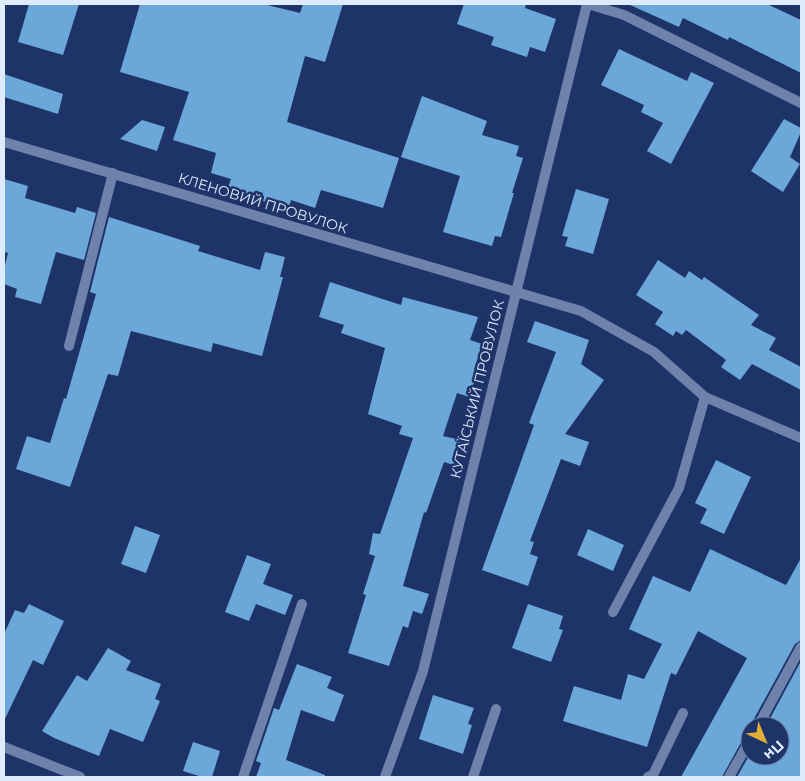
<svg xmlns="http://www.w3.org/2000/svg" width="805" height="781" font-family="Montserrat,sans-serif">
<rect width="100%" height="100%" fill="#1e3469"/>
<!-- building -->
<path fill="#6ba7d9" d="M 29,4 L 79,4 L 63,55 L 18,42 Z
M 140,4 L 263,4 L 300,13 L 303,4 L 343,4 L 325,62 L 305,56 L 287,122 L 399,158 L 383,208 L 321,190 L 315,208 L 291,200 L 289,207 L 280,204 L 279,206 L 227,190 L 231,179 L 211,173 L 216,153 L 173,140 L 189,92 L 120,72 Z
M 464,4 L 526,4 L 525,8 L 556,19 L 545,52 L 530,47 L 527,57 L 491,45 L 494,37 L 457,24 Z
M 628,4 L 767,4 L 801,20 L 801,73 L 729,37 L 728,40 L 683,18 L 679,27 Z
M 619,49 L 687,81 L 691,72 L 714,83 L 671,164 L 647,151 L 663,123 L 641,112 L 644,105 L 601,85 Z
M 4,74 L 63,94 L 58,114 L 4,97 Z
M 422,96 L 487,121 L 482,135 L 519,146 L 516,156 L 523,158 L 512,193 L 514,193 L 501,237 L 495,236 L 492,246 L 443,232 L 460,176 L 401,157 Z
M 784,119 L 801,128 L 801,132 L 790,157 L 800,164 L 783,192 L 751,171 Z
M 142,120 L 165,127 L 157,151 L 120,139 Z
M 4,179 L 28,186 L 25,198 L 75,213 L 77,207 L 96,213 L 84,260 L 56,252 L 41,304 L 15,297 L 17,289 L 4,284 L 4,269 L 8,253 L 4,252 Z
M 576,189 L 609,199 L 593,254 L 565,246 L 568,237 L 562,236 Z
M 109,217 L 200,246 L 198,251 L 260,270 L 265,252 L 285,257 L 280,277 L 283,277 L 262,356 L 213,343 L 211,352 L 131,331 L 118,376 L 108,374 L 70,487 L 16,469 L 27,436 L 50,443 L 64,398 L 66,399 L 96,294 L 90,292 Z
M 658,260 L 685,278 L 689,271 L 702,280 L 704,277 L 759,315 L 751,325 L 776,338 L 769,350 L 801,367 L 801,390 L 752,364 L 740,380 L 721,367 L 726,360 L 686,330 L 682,335 L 676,331 L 673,336 L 655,324 L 663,312 L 636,295 Z
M 330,282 L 401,305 L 403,297 L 478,317 L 470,340 L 482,344 L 474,370 L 478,371 L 469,397 L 457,393 L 443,436 L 461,440 L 454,465 L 444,462 L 426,513 L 424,512 L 403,586 L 429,594 L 422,614 L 413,611 L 408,628 L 403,626 L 389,666 L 348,653 L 366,595 L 363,594 L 375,556 L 369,554 L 373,533 L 380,534 L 413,438 L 399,434 L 402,426 L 368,414 L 385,348 L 341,333 L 344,325 L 319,317 Z
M 535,321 L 589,340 L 581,364 L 604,380 L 565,434 L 589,442 L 580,466 L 561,459 L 530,541 L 534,542 L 530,554 L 538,557 L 528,586 L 482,570 L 534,425 L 529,423 L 556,352 L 527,342 Z
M 716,460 L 751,477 L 724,534 L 700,523 L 707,509 L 695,503 Z
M 135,526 L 160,535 L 146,573 L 121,564 Z
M 588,529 L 624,545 L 613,571 L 577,555 Z
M 710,549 L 786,585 L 801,558 L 801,640 L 795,644 L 750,726 L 750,733 L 744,737 L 722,777 L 681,777 L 747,658 L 698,631 L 676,675 L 671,673 L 647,747 L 563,721 L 574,686 L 621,700 L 628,674 L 644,679 L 662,644 L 629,629 L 653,576 L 690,592 Z
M 247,555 L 271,564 L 263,584 L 293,595 L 285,615 L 256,604 L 249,621 L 225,612 Z
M 29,604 L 64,621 L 43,665 L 33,660 L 4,721 L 4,634 L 15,610 L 24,613 Z
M 528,604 L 563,616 L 559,629 L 563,630 L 551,662 L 512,648 Z
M 108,648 L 131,661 L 126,670 L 161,684 L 155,699 L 160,701 L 143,742 L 110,729 L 99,756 L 54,738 L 42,731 L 77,675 L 87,681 Z
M 801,661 L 801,777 L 737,777 L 750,754 L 750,756 L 780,756 L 780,726 L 766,726 Z
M 297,664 L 332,677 L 327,688 L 344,695 L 334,722 L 301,710 L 286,760 L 325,775 L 325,777 L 256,777 L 261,763 L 256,761 L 274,708 L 279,710 Z
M 433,695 L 474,708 L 468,724 L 472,725 L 463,754 L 419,739 Z
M 193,742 L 220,751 L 212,777 L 202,777 L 183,771 Z"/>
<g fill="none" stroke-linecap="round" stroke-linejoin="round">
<!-- service -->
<path stroke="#6e82ac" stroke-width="10" d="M 69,346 L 113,173
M 613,612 L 679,488 L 705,397
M 758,726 L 801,647
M 243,777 L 302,604
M 473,777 L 496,709
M 648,777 L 653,775 L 683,713
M 729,777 L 750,740"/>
<!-- minor -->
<path stroke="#6e82ac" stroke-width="10" d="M 588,4 L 624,15 L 801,103
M 4,142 L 581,311 L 654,352 L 705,397 L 801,438
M 385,777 L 423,671 L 587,4"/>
<!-- tertiary -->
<path stroke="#6e82ac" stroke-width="10" d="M 4,747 L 80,777"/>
</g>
<g text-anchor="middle" stroke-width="5" stroke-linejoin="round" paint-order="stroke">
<!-- street labels -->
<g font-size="14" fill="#e0eafd" stroke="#1e3469">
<text transform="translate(263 203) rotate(17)" y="5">КЛЕНОВИЙ ПРОВУЛОК</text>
<text transform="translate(477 389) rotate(-76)" y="5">КУТАЇСЬКИЙ ПРОВУЛОК</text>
</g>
</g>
<!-- border -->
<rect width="805" height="781" fill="none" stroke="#e0eafd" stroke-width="10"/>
<!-- north arrow -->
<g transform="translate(765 741) rotate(136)"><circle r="24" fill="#1e3469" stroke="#6c7da4"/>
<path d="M0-4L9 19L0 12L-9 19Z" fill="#e2af34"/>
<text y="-8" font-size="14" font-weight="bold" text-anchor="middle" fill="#e0eafd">Пн</text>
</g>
</svg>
